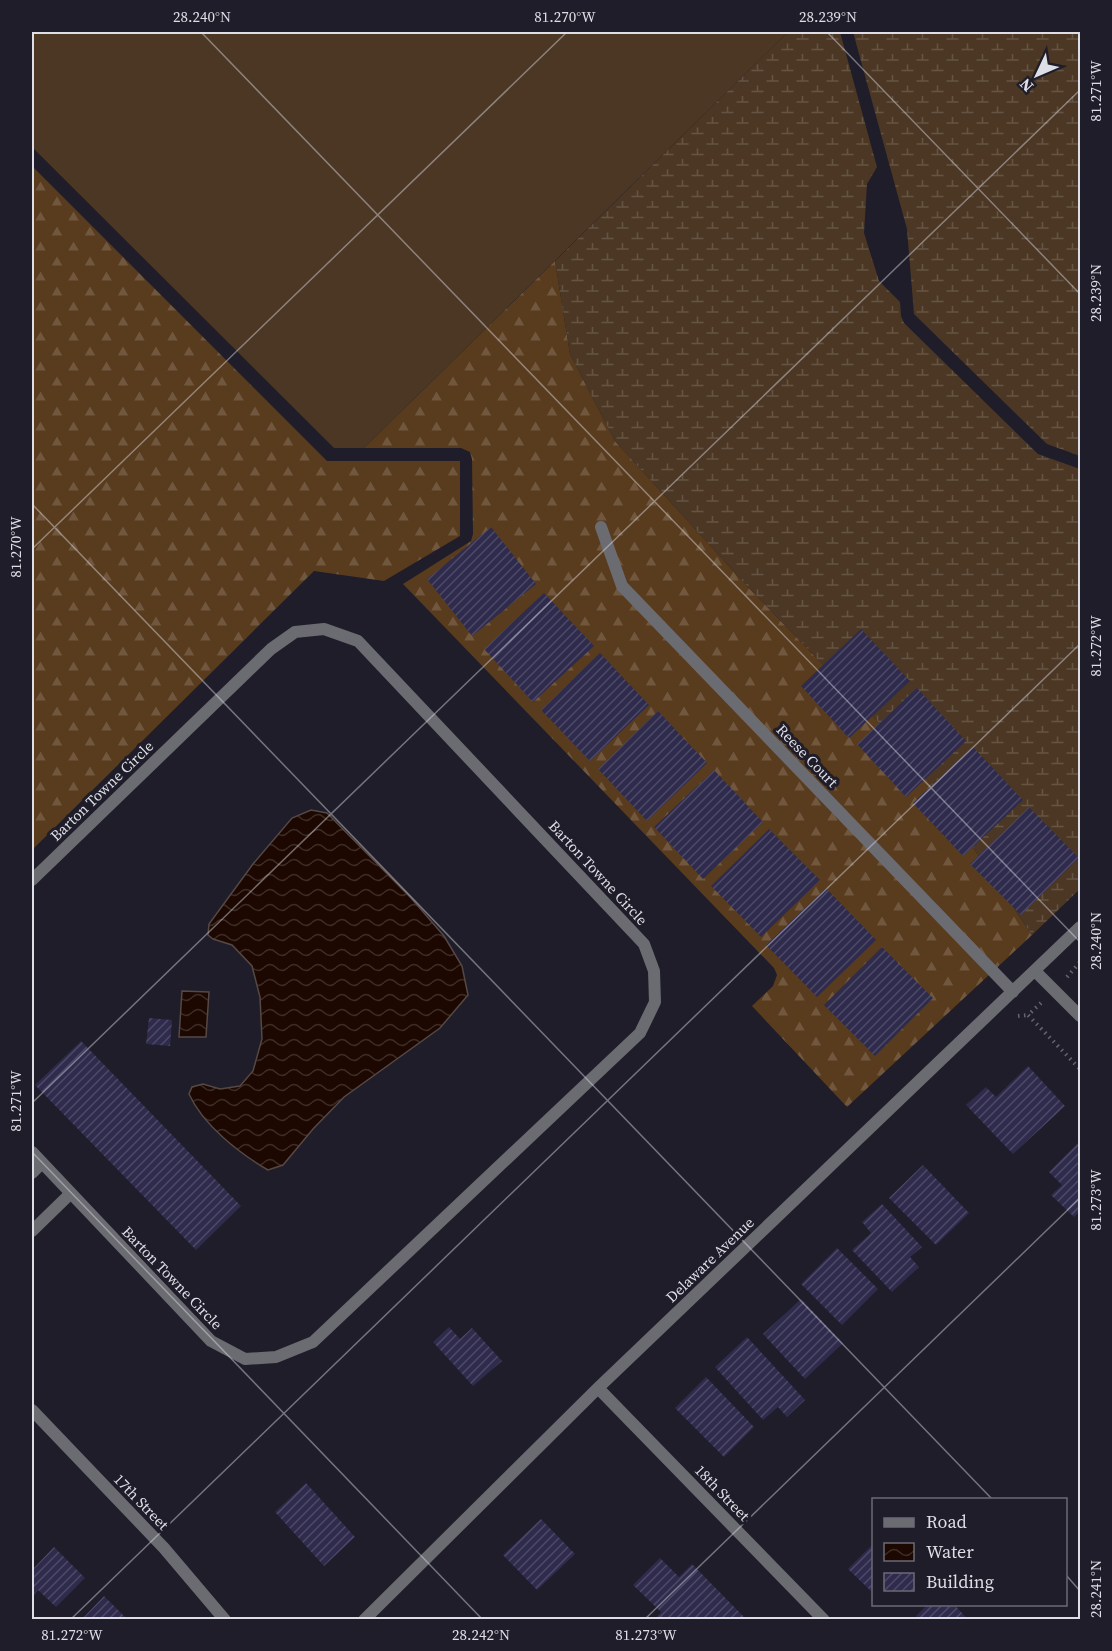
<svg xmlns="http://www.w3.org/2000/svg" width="1112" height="1651" font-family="'Source Serif 4',serif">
<defs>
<pattern id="forest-firs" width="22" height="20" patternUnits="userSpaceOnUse" patternTransform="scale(1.5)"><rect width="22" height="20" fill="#593b1d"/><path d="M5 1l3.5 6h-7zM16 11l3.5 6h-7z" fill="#70573e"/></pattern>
<pattern id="wetland-marsh" width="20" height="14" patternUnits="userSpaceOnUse" patternTransform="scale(1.5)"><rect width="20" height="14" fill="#4c3724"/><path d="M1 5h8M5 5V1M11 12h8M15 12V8" fill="none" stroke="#655444"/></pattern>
<pattern id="water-waves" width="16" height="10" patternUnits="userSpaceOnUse" patternTransform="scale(1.5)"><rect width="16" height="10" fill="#1c0800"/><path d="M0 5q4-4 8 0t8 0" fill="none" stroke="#3d2c25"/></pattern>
<pattern id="building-hatch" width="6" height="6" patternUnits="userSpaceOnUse" patternTransform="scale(1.5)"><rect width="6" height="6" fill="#2f2b4d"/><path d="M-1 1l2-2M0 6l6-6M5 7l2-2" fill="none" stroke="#4d4967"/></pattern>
</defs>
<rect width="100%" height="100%" fill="#1e1d29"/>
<!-- grass -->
<path fill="#4c3724" d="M 32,32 L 788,32 L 364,448 L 334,448 L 32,147 Z"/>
<!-- forest -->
<path fill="url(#forest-firs)" d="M 32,166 L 327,461 L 460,461 L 460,536 L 384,581 L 314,571 L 32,850 Z
M 555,261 L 570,354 L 615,441 L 746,585 L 912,757 L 1032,935 L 847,1107 L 752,1006 L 773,986 L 777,975 L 774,968 L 403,584 L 471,541 L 473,534 L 472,459 L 470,452 L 461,448 L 364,448 Z"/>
<!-- wetland -->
<path fill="url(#wetland-marsh)" d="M 788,32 L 840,32 L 877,167 L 867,184 L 864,233 L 879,281 L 900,302 L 901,316 L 904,323 L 1038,454 L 1080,469 L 1080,889 L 1032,935 L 912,757 L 746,585 L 615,441 L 570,354 L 555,261 Z
M 853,32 L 1080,32 L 1080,456 L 1047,444 L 914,314 L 907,229 Z"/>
<!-- water -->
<path fill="url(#water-waves)" stroke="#564845" stroke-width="1.5" d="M 311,810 L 327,813 L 411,898 L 444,936 L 462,966 L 468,995 L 440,1028 L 344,1097 L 313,1129 L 283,1165 L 268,1170 C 239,1153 203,1125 189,1094 L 192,1087 L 203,1084 L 220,1089 L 240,1086 L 253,1071 L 262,1039 L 260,997 L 252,966 L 232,945 L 213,939 L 208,935 L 209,924 L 253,864 L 292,818 Z
M 182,991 L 209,992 L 206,1037 L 179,1037 Z"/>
<!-- building -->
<path fill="url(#building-hatch)" d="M 491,527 L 536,584 L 472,636 L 427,579 Z
M 544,593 L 594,646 L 533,702 L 484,649 Z
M 861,629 L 910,681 L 849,738 L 801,686 Z
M 600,653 L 649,705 L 590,761 L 541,710 Z
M 917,688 L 966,741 L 906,797 L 857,744 Z
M 658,711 L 707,763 L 647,821 L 598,769 Z
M 973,747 L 1023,800 L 963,856 L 913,803 Z
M 714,770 L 763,822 L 703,879 L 654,827 Z
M 1029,807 L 1079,858 L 1021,915 L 970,864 Z
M 769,829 L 820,880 L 761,937 L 711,886 Z
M 826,888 L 876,940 L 817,997 L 766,945 Z
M 882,947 L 933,998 L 875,1056 L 824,1005 Z
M 149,1018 L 172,1020 L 170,1046 L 146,1044 Z
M 81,1041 L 241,1206 L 196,1250 L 35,1085 Z
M 1028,1066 L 1065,1106 L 1013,1154 L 966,1105 L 986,1087 L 996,1097 Z
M 1080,1141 L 1080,1211 L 1074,1217 L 1051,1195 L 1062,1185 L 1049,1172 Z
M 923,1165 L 969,1213 L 936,1245 L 889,1198 Z
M 882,1204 L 922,1247 L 910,1257 L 919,1267 L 892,1292 L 852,1250 L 871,1233 L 862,1222 Z
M 837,1248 L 878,1289 L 842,1325 L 801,1284 Z
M 801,1299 L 843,1343 L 805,1379 L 763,1334 Z
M 449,1327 L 460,1339 L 472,1328 L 502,1361 L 473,1386 L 433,1342 Z
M 747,1337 L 805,1400 L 787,1417 L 778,1407 L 763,1420 L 715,1367 Z
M 706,1377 L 754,1427 L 724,1457 L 675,1408 Z
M 306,1483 L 355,1537 L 324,1566 L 275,1512 Z
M 541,1519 L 575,1554 L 537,1590 L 503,1555 Z
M 874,1543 L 874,1594 L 848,1569 Z
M 54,1547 L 85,1578 L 56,1607 L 38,1590 L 32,1597 L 32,1570 Z
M 660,1558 L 679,1577 L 692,1564 L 747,1620 L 654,1620 L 661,1612 L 633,1585 Z
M 104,1596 L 128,1620 L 81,1620 Z
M 928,1604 L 954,1604 L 968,1620 L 920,1620 L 916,1616 Z"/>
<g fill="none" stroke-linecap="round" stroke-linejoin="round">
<!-- path -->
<path stroke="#65646f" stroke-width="4" stroke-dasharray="1.5 4.5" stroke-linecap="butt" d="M 1067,977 L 1080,962
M 1041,1003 L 1028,1015 L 1080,1069
M 1018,1016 L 1028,1015"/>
<!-- minor -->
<path stroke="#6b6b72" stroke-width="12" d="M 601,527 L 622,586 L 1013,992
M 32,880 L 271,649 L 295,632 L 324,629 L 358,641 L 644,944 L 654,971 L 655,1002 L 640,1033 L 313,1342 L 276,1357 L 245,1359 L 211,1341 L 32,1152
M 1035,971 L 1080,1016
M 32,1173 L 42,1163
M 32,1231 L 71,1193
M 598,1388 L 824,1620
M 32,1410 L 164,1548 L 225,1620
M 364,1620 L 598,1388 L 1080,927"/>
</g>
<!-- ticks -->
<path fill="none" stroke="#dedee6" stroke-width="1.5" stroke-opacity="0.45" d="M 201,32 L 1080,942M 827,32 L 1080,294M 32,504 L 993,1500M 32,549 L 567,32M 32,1103 L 1080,90M 32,1152 L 483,1620M 1066,1575 L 1080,1591M 70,1620 L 1080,644M 644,1620 L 1080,1198"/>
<g text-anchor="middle" stroke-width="6" stroke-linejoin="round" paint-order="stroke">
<!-- street labels -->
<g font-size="15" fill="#dedee6" stroke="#1e1d29">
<text transform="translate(807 756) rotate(46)" y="5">Reese Court</text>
<text transform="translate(102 791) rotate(-44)" y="5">Barton Towne Circle</text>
<text transform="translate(598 873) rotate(47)" y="5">Barton Towne Circle</text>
<text transform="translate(710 1260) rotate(-44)" y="5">Delaware Avenue</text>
<text transform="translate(172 1278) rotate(46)" y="5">Barton Towne Circle</text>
<text transform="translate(722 1493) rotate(46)" y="5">18th Street</text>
<text transform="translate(141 1502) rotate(46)" y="5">17th Street</text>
</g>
</g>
<!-- border -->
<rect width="1112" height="1651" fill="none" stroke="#1e1d29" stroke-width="66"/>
<!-- legend -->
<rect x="872" y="1498" width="195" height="108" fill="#1e1d29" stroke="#6b6a75" stroke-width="1.5"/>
<rect x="884" y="1518" width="30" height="9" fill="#6b6b72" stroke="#6b6a75" stroke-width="1.5"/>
<text x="926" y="1528" font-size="18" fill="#dedee6">Road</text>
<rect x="884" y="1543" width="30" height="18" fill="url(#water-waves)" stroke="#6b6a75" stroke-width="1.5"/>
<text x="926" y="1558" font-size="18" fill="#dedee6">Water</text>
<rect x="884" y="1573" width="30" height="18" fill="url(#building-hatch)" stroke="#6b6a75" stroke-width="1.5"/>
<text x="926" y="1588" font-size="18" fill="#dedee6">Building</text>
<!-- north arrow -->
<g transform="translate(1037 75) rotate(226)" stroke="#1e1d29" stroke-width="4.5" paint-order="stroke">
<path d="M0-4.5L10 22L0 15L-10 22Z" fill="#dedee6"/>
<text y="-9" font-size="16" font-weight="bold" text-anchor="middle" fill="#dedee6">N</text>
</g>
<rect x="33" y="33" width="1046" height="1585" fill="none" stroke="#dedee6" stroke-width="2"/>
<g font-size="15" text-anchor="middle" fill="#dedee6">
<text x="202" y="22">28.240°N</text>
<text x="565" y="22">81.270°W</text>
<text x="828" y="22">28.239°N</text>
<text transform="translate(1096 91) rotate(-90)" y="5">81.271°W</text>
<text transform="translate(1096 293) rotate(-90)" y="5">28.239°N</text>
<text transform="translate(16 547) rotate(-90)" y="5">81.270°W</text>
<text transform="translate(1096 646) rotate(-90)" y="5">81.272°W</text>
<text transform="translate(1096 941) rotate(-90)" y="5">28.240°N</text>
<text transform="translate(16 1101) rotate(-90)" y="5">81.271°W</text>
<text transform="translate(1096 1200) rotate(-90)" y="5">81.273°W</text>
<text transform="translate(1096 1589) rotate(-90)" y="5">28.241°N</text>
<text x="72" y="1640">81.272°W</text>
<text x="481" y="1640">28.242°N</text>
<text x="646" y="1640">81.273°W</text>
</g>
</svg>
